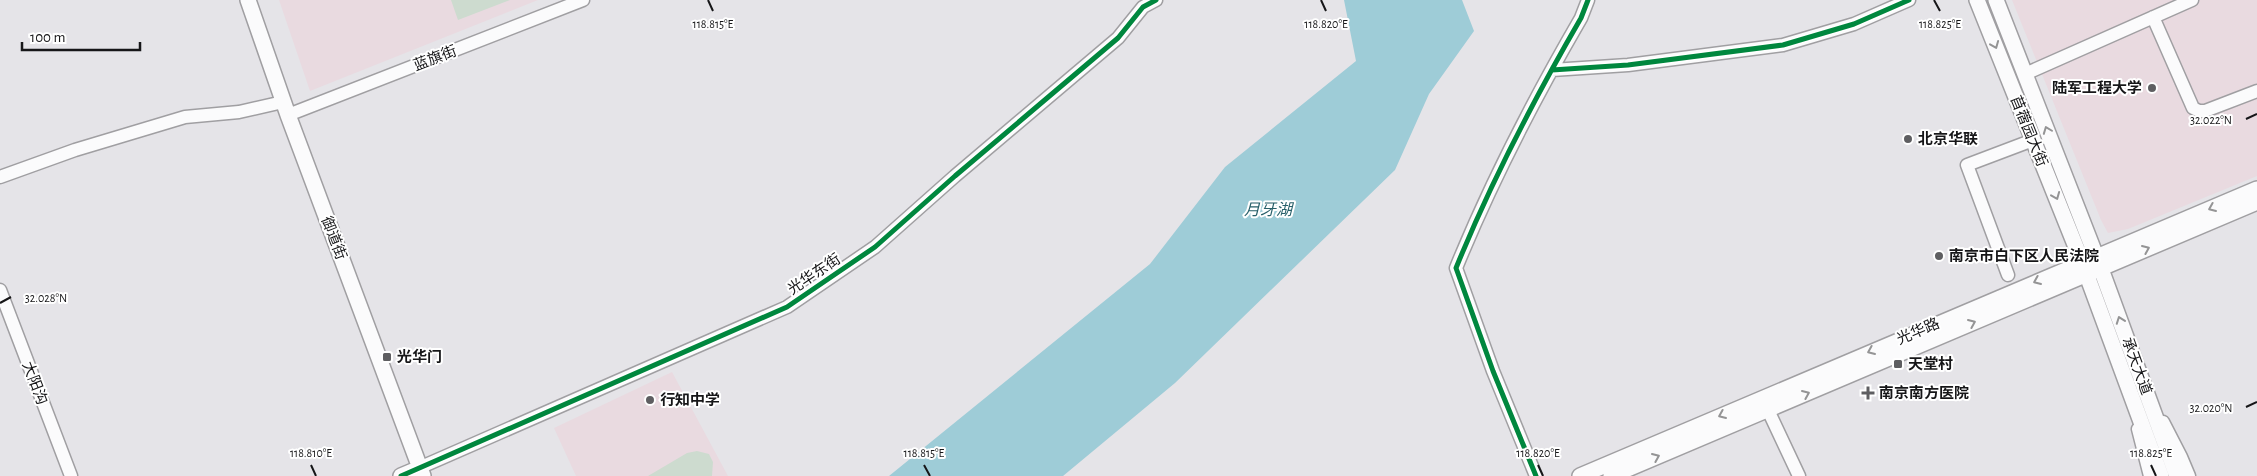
<svg xmlns="http://www.w3.org/2000/svg" width="2257" height="476" font-family="'Alegreya Sans','Noto Sans SC',sans-serif">
<rect width="100%" height="100%" fill="#e5e4e8"/>
<!-- education -->
<path fill="#e9dae0" d="M 279,0 L 538,0 L 310,91 Z
M 2012,0 L 2257,0 L 2257,176 L 2128,229 L 2108,233 L 2101,220 Z
M 672,372 L 728,476 L 576,476 L 554,428 Z"/>
<!-- green -->
<path fill="#cddbcf" d="M 451,0 L 510,0 L 458,20 Z
M 697,451 L 709,454 L 713,462 L 712,476 L 648,476 L 687,453 Z"/>
<!-- water -->
<path fill="#9eccd7" d="M 1344,0 L 1462,0 L 1474,31 L 1429,94 L 1395,170 L 1175,383 L 1063,476 L 889,476 L 1150,264 L 1225,167 L 1356,61 Z"/>
<g fill="none" stroke-linecap="round" stroke-linejoin="round">
<defs>
<path id="minor" d="M 2153,17 L 2193,108 L 2199,111 L 2205,111 L 2257,91
M 1552,70 L 1628,65 L 1783,45 L 1854,24 L 1909,0
M 2025,74 L 2192,0
M 288,115 L 583,0
M 0,177 L 75,150 L 185,117 L 239,112 L 283,102
M 2008,275 L 1967,165 L 2033,140
M 0,290 L 71,476
M 1768,410 L 1799,476
M 2163,422 L 2181,457 L 2189,476
M 2138,429 L 2150,476
M 412,471 L 787,307 L 875,247 L 955,176 L 1118,38 L 1143,7 L 1156,0
M 1536,476 L 1493,371 L 1456,268 C 1491,182 1534,99 1581,18 L 1588,0"/>
<path id="major" d="M 248,0 L 288,115 L 423,476
M 1977,0 L 2082,262 L 2161,476
M 1996,0 L 2101,269 L 2177,476
M 401,476 L 420,468 L 423,476
M 1580,476 L 2257,189
M 1611,476 L 2257,202"/>
</defs>
<!-- minor casing -->
<use href="#minor" stroke="#a09fa2" stroke-width="15"/>
<!-- major casing -->
<use href="#major" stroke="#a09fa2" stroke-width="18"/>
<!-- minor -->
<use href="#minor" stroke="#fbfbfc" stroke-width="12"/>
<!-- major -->
<use href="#major" stroke="#fbfbfc" stroke-width="15"/>
<defs>
<path id="cycleway" d="M 1552,70 L 1628,65 L 1783,45 L 1854,24 L 1909,0
M 401,476 L 787,307 L 875,247 L 955,176 L 1118,38 L 1143,7 L 1156,0
M 1536,476 L 1493,371 L 1456,268 C 1491,182 1534,99 1581,18 L 1588,0"/>
</defs>
<!-- cycleway casing -->
<use href="#cycleway" stroke="#fff" stroke-width="8"/>
<!-- cycleway -->
<use href="#cycleway" stroke="#00873e" stroke-width="5"/>
</g>
<!-- one-way arrows -->
<defs><path id="oneway-chevron" d="M-2-3.5L2.5 0L-2 3.5" fill="none" stroke-width="1.6" stroke-linecap="round" stroke-linejoin="round" transform="scale(1.25)"/></defs>
<g stroke="#949495">
<use href="#oneway-chevron" transform="translate(1995 45) rotate(68)"/>
<use href="#oneway-chevron" transform="translate(2047 130) rotate(-111)"/>
<use href="#oneway-chevron" transform="translate(2056 196) rotate(68)"/>
<use href="#oneway-chevron" transform="translate(2212 208) rotate(157)"/>
<use href="#oneway-chevron" transform="translate(2146 249) rotate(-23)"/>
<use href="#oneway-chevron" transform="translate(2037 281) rotate(157)"/>
<use href="#oneway-chevron" transform="translate(2120 320) rotate(-110)"/>
<use href="#oneway-chevron" transform="translate(1972 323) rotate(-23)"/>
<use href="#oneway-chevron" transform="translate(1871 351) rotate(157)"/>
<use href="#oneway-chevron" transform="translate(1806 394) rotate(-23)"/>
<use href="#oneway-chevron" transform="translate(1722 415) rotate(157)"/>
<use href="#oneway-chevron" transform="translate(1656 457) rotate(-23)"/>
</g>
<!-- ticks -->
<path fill="none" stroke="#161618" stroke-width="2" d="M 708,0 L 713,11M 1321,0 L 1326,11M 1934,0 L 1940,11M 2246,119 L 2257,114M 0,303 L 11,297M 2246,407 L 2257,402M 311,465 L 316,476M 924,465 L 930,476M 1538,465 L 1543,476M 2151,465 L 2156,476"/>
<!-- markers -->
<g fill="#5e5e61" stroke="#fff" stroke-width="2">
<circle cx="2152" cy="88" r="5"/>
<circle cx="1908" cy="139" r="5"/>
<circle cx="1939" cy="256" r="5"/>
<rect x="382" y="352" width="10" height="10" rx="2.5"/>
<rect x="1893" y="359" width="10" height="10" rx="2.5"/>
<path d="M1865.5 385.5h5v5h5v5h-5v5h-5v-5h-5v-5h5z"/>
<circle cx="650" cy="400" r="5"/>
</g>
<g text-anchor="middle" stroke-width="4" stroke-linejoin="round" paint-order="stroke">
<!-- street labels -->
<g font-size="15" fill="#161618" stroke="#fff">
<text transform="translate(435 58) rotate(-21)" y="5">蓝旗街</text>
<text transform="translate(2029 131) rotate(68)" y="5">苜蓿园大街</text>
<text transform="translate(334 238) rotate(69)" y="5">御道街</text>
<text transform="translate(814 274) rotate(-34)" y="5">光华东街</text>
<text transform="translate(1918 331) rotate(-23)" y="5">光华路</text>
<text transform="translate(2137 366) rotate(70)" y="5">承天大道</text>
<text transform="translate(35 383) rotate(69)" y="5">大阳沟</text>
</g>
<!-- poi labels -->
<g font-size="15" font-weight="bold" fill="#161618" stroke="#fff" text-anchor="start">
<text x="2142" y="93" text-anchor="end">陆军工程大学</text>
<text x="1918" y="144">北京华联</text>
<text x="1949" y="261">南京市白下区人民法院</text>
<text x="397" y="362">光华门</text>
<text x="1908" y="369">天堂村</text>
<text x="1879" y="398">南京南方医院</text>
<text x="660" y="405">行知中学</text>
</g>
<!-- water labels -->
<g font-size="16" font-style="italic" fill="#275f69" stroke="#fff">
<text x="1268" y="215">月牙湖</text>
</g>
</g>
<g font-size="12" text-anchor="middle" fill="#161618" stroke="#fff" stroke-width="4" stroke-linejoin="round" paint-order="stroke">
<text x="713" y="28">118.815°E</text>
<text x="1326" y="28">118.820°E</text>
<text x="1940" y="28">118.825°E</text>
<text x="2211" y="124">32.022°N</text>
<text x="46" y="302">32.028°N</text>
<text x="2211" y="412">32.020°N</text>
<text x="311" y="457">118.810°E</text>
<text x="924" y="457">118.815°E</text>
<text x="1538" y="457">118.820°E</text>
<text x="2151" y="457">118.825°E</text>
</g>
<!-- scale -->
<path d="M22 42v8h118v-8" fill="none" stroke="#161618" stroke-width="2.5"/>
<text x="30" y="42" font-size="15" fill="#161618" stroke="#ffffff" stroke-width="4" paint-order="stroke">100 m</text>
</svg>
